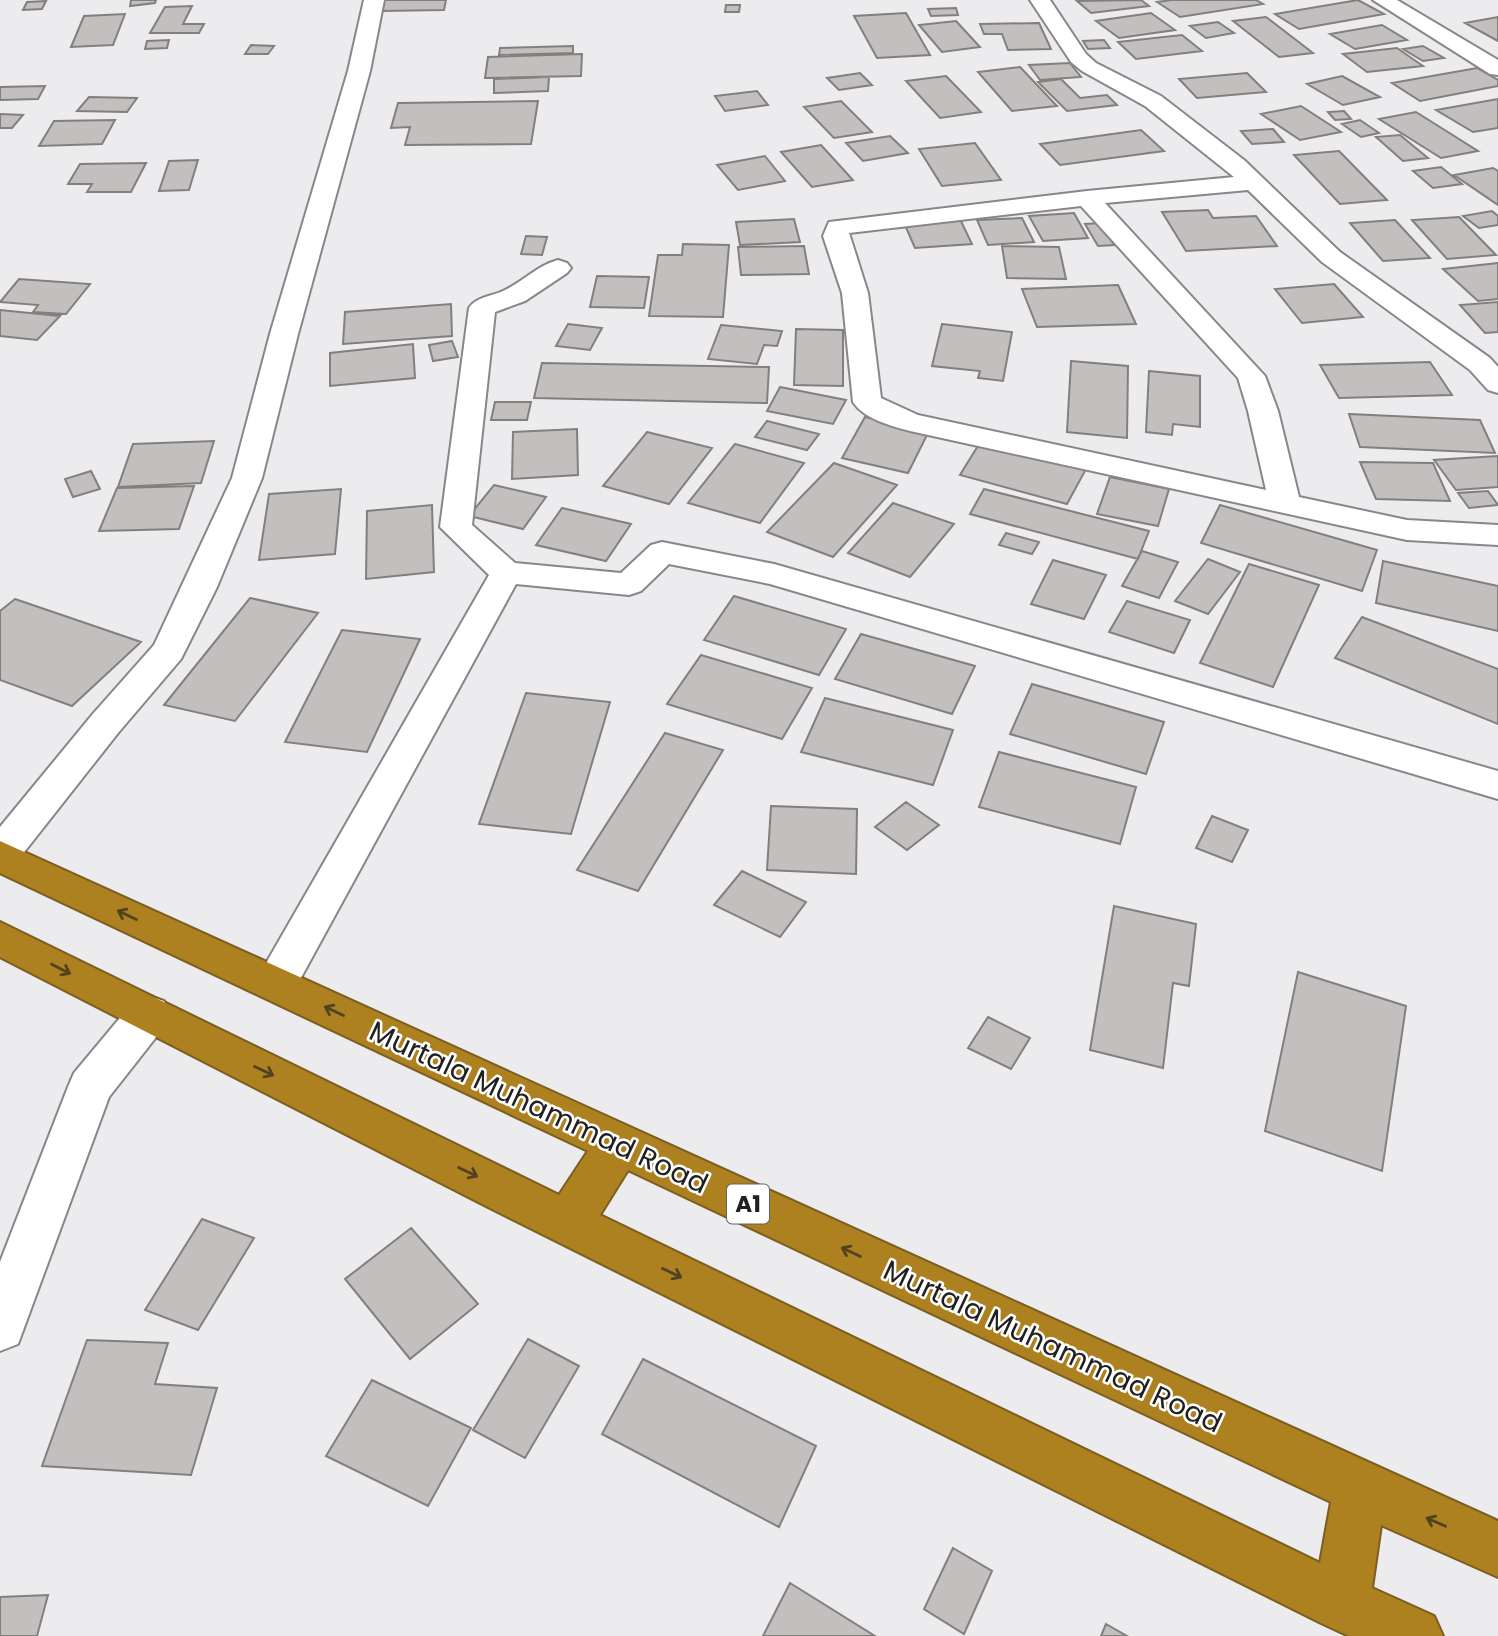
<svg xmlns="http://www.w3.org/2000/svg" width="1498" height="1636" font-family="Poppins,sans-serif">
<rect width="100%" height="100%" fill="#ececef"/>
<!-- building -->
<path fill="#c3bfbe" stroke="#827f7e" stroke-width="2" d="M 131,0 L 156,0 L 155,3 L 130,6 Z
M 384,0 L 446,0 L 444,10 L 381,11 Z
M 1141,0 L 1149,6 L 1091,13 L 1077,1 Z
M 1172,0 L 1256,0 L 1263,4 L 1180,17 L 1157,2 Z
M 1358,0 L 1384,14 L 1299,29 L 1275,14 Z
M 46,1 L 42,9 L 23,10 L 27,2 Z
M 726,5 L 740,5 L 739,12 L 725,12 Z
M 192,6 L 183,24 L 204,24 L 199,33 L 150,33 L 165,7 Z
M 956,8 L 958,15 L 931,16 L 928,9 Z
M 906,13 L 930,55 L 877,58 L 854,16 Z
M 1151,13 L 1175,30 L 1119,38 L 1096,21 Z
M 125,14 L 113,45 L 71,47 L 84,16 Z
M 1266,17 L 1313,53 L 1279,57 L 1233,21 Z
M 1498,17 L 1498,41 L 1465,23 Z
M 956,21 L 980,47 L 942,52 L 919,25 Z
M 1218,22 L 1234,33 L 1206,38 L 1190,26 Z
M 1039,23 L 1051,49 L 1008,50 L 1002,34 L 984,34 L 980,24 Z
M 1382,25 L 1407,40 L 1355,49 L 1330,34 Z
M 1182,35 L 1202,51 L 1136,59 L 1118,42 Z
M 169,40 L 167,48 L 145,49 L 147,41 Z
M 1104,40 L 1110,48 L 1088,49 L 1083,41 Z
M 251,45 L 274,46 L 268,54 L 245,54 Z
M 573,46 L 573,53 L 499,55 L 500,48 Z
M 1423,46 L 1444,58 L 1423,61 L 1403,49 Z
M 1397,48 L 1423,66 L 1367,72 L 1343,54 Z
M 582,54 L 581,76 L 485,78 L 488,57 Z
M 1070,63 L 1081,77 L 1040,80 L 1029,65 Z
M 1020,67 L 1057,106 L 1012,111 L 978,72 Z
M 1477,68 L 1498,80 L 1498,86 L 1420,101 L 1392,83 Z
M 860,73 L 872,85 L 839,90 L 827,78 Z
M 1247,73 L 1266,92 L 1197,98 L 1179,79 Z
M 946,76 L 981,112 L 940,118 L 906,81 Z
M 1342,76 L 1380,97 L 1343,105 L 1307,84 Z
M 549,77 L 548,91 L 494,93 L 494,79 Z
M 1061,79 L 1080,98 L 1107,95 L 1117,105 L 1067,111 L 1038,82 Z
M 45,86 L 38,99 L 0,100 L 0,87 Z
M 757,91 L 768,105 L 725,111 L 715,96 Z
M 89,97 L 137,98 L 127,112 L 77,111 Z
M 1498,99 L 1498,128 L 1473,132 L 1436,110 Z
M 538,101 L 531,144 L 405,145 L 410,127 L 391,128 L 398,103 Z
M 841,101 L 872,132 L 834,138 L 804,107 Z
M 1301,106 L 1341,132 L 1300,140 L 1261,114 Z
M 1344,111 L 1351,119 L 1335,120 L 1328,112 Z
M 1416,112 L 1478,151 L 1441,158 L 1379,119 Z
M 0,114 L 23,115 L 12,128 L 0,128 Z
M 115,120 L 102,144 L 39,146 L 54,121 Z
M 1360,120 L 1379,133 L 1361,137 L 1342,124 Z
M 1273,129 L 1284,142 L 1252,144 L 1241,131 Z
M 1141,130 L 1164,151 L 1060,165 L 1040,144 Z
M 1400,135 L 1428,158 L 1403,161 L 1376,137 Z
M 890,136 L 908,153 L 863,161 L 846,143 Z
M 975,143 L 1001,180 L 942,186 L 919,149 Z
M 821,145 L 853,180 L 812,187 L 781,152 Z
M 1339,151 L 1387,200 L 1340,204 L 1294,155 Z
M 765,156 L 785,181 L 738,190 L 717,165 Z
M 198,160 L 189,190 L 159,191 L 169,161 Z
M 146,163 L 131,192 L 87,192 L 92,184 L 68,184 L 80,164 Z
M 1441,167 L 1462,184 L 1433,188 L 1413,171 Z
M 1493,168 L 1498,171 L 1498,205 L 1454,175 Z
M 1208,210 L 1213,218 L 1256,216 L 1277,246 L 1186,251 L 1162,212 Z
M 1492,211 L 1498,216 L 1498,225 L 1479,228 L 1463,216 Z
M 1074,213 L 1088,238 L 1043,241 L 1029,216 Z
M 1459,217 L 1496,255 L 1447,259 L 1412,220 Z
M 1022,218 L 1034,242 L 988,245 L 977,220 Z
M 794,219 L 800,242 L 740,245 L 736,222 Z
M 960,219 L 972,244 L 915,248 L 904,223 Z
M 1395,220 L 1430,258 L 1383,261 L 1350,223 Z
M 1101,223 L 1114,245 L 1098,246 L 1085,224 Z
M 526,236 L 547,237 L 542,255 L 521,254 Z
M 683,244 L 729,245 L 723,317 L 649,316 L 658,255 L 682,255 Z
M 804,246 L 809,274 L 741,275 L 738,247 Z
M 1002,246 L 1059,247 L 1066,279 L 1007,278 Z
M 1498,263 L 1498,299 L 1478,301 L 1443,269 Z
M 597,276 L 649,277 L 644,308 L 590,307 Z
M 19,279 L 90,284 L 66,314 L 33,312 L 38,305 L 0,302 Z
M 1334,284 L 1363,317 L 1302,323 L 1275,289 Z
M 1118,285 L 1136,324 L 1037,327 L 1022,289 Z
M 1498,302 L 1498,332 L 1485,333 L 1460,305 Z
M 451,304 L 452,336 L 343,344 L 345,312 Z
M 0,310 L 60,316 L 37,340 L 0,336 Z
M 568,324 L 602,328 L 590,350 L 556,346 Z
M 942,324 L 1012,332 L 1003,381 L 978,378 L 980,371 L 932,366 Z
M 721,325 L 782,331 L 777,346 L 764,345 L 757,364 L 708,359 Z
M 796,329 L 843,330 L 843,386 L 794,385 Z
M 452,341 L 458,357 L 433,361 L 429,345 Z
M 413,344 L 415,378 L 330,386 L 330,353 Z
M 1071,361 L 1128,366 L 1127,438 L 1067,432 Z
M 1430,362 L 1452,395 L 1339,398 L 1320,365 Z
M 542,363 L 769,367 L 767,403 L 534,398 Z
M 1149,371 L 1200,376 L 1200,427 L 1173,424 L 1172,435 L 1146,432 Z
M 780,387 L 846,400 L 833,424 L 767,411 Z
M 495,402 L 531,402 L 527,420 L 491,420 Z
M 1349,414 L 1480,420 L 1495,453 L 1360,447 Z
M 865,417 L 929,431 L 908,473 L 842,458 Z
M 767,421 L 819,434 L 807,450 L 755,437 Z
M 577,429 L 578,475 L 512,479 L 513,432 Z
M 647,432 L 712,448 L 669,504 L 603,486 Z
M 214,441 L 201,483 L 118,487 L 133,444 Z
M 981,441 L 1086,469 L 1067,504 L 960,475 Z
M 735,444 L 804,463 L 760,523 L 688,503 Z
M 1498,456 L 1498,487 L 1456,490 L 1434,460 Z
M 1360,462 L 1433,463 L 1450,501 L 1376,499 Z
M 834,463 L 897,485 L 833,557 L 767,532 Z
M 91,471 L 100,489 L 73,497 L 65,479 Z
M 1110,477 L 1169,489 L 1158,526 L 1097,514 Z
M 494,485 L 546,497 L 523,529 L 469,516 Z
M 194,486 L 179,529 L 99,531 L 117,488 Z
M 341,489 L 335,554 L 259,560 L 269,494 Z
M 984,489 L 1149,531 L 1138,559 L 970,514 Z
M 1488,491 L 1498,505 L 1469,508 L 1458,493 Z
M 893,503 L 954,524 L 910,577 L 848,553 Z
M 432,505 L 434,572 L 366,579 L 367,511 Z
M 1220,505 L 1377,550 L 1362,591 L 1201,543 Z
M 562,508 L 631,524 L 606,561 L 536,545 Z
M 1006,533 L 1039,542 L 1032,554 L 999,545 Z
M 1142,551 L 1178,562 L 1159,598 L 1122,586 Z
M 1208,559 L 1240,572 L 1208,614 L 1175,601 Z
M 1053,560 L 1106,575 L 1084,619 L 1031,604 Z
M 1383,561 L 1498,586 L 1498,631 L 1376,603 Z
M 1249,564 L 1319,585 L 1273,687 L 1200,663 Z
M 734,596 L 846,629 L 819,675 L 704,640 Z
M 250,598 L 318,613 L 235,721 L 164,705 Z
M 15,599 L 141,642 L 72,706 L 0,680 L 0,611 Z
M 1127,601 L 1190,620 L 1174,653 L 1109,632 Z
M 1362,617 L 1498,669 L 1498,724 L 1335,658 Z
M 342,630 L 420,639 L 367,752 L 285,742 Z
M 861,634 L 975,666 L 952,714 L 835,679 Z
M 701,655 L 812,688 L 782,739 L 667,704 Z
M 1032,684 L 1164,722 L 1146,774 L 1010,734 Z
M 526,693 L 610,702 L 571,834 L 479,824 Z
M 825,698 L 953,730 L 933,785 L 801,752 Z
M 665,733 L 723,750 L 638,891 L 577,870 Z
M 999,752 L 1136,787 L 1120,844 L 979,807 Z
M 906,802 L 939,825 L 907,850 L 875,827 Z
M 771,806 L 857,809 L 856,874 L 767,870 Z
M 1212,816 L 1248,830 L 1232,862 L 1196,848 Z
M 742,871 L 806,902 L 780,937 L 714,905 Z
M 1114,906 L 1196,924 L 1189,986 L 1173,983 L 1163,1068 L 1090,1050 Z
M 1298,972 L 1406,1006 L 1382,1171 L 1265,1131 Z
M 988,1017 L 1030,1038 L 1011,1069 L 968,1048 Z
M 202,1219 L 254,1238 L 198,1330 L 145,1310 Z
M 411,1228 L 478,1304 L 410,1359 L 345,1279 Z
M 528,1339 L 579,1366 L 525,1458 L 473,1430 Z
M 87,1340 L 168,1343 L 155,1384 L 217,1388 L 191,1475 L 42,1466 Z
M 643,1359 L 816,1446 L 779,1527 L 602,1434 Z
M 372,1380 L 471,1428 L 428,1506 L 326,1456 Z
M 953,1548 L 992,1571 L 964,1634 L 924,1609 Z
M 790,1583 L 875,1636 L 763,1636 Z
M 48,1595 L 37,1636 L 0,1636 L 0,1597 Z
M 1106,1624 L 1127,1636 L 1101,1636 Z"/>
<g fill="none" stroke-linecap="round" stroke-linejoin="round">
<defs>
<path id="minor" d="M 364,0 L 384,0 L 370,71 L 298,334 L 262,478 L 217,587 L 181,659 L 118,733 L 14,865 L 0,869 L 0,827 L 92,715 L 154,645 L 232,478 L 270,334 L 348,71 Z
M 1030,0 L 1050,0 L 1086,54 L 1096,63 L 1161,96 L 1244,160 L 1340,252 L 1490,358 L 1498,367 L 1498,393 L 1488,390 L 1470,370 L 1322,262 L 1248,190 L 1105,203 L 1265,376 L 1278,411 L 1299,497 L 1407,520 L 1498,525 L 1498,545 L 1407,540 L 910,431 C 891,426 864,419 853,402 L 842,293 L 823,236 L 829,222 L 1087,191 L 1234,177 L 1145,106 L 1082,71 L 1071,62 ZM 1081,206 L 1238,378 L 1248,411 L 1266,490 L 918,415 L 881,398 L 868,293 L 849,233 Z
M 1373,0 L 1397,0 L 1498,60 L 1498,75 L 1490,74 Z
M 558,260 L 567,263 L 571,268 L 567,273 L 525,301 L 495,312 L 472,525 L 515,563 L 621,573 L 651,545 L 662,542 L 774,564 L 1498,771 L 1498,799 L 770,584 L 669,564 L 641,591 L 629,595 L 516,584 L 291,996 L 276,1001 L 261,996 L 255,984 L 261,972 L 489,575 L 440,527 L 469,308 C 476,297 492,296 503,291 C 523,282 538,265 558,260 Z
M 149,996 L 164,1001 L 171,1014 L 164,1027 L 109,1097 L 18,1344 L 0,1351 L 0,1262 L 68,1087 L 74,1073 L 134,1001 Z"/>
<path id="highway" d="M 0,841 L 1498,1521 L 1498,1577 L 1381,1525 L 1372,1588 L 1434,1616 L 1443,1636 L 1349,1636 L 1321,1623 L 484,1205 L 0,957 L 0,922 L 559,1195 L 588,1151 L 0,873 ZM 628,1170 L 1331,1502 L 1320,1563 L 600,1215 Z"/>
</defs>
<!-- minor casing -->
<use href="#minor" stroke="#87878a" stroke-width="4"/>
<!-- highway casing -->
<use href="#highway" stroke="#7c5e20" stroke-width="4"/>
<!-- minor -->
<use href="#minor" fill="#fff" fill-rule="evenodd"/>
<!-- highway -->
<use href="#highway" fill="#ad8020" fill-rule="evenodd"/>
</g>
<!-- one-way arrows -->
<defs><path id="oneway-shaft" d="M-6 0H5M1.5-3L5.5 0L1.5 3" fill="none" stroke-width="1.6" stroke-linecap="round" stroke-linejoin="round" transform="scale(1.75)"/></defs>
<g stroke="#514221">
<use href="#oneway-shaft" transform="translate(127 915) rotate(-155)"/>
<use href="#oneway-shaft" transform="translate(61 969) rotate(27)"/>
<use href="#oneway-shaft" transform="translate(334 1011) rotate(-155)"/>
<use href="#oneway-shaft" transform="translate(264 1071) rotate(26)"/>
<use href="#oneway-shaft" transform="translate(468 1172) rotate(26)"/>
<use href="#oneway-shaft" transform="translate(851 1252) rotate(-155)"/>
<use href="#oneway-shaft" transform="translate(672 1273) rotate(26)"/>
<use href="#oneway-shaft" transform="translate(1436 1522) rotate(-156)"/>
</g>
<g text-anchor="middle" stroke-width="5" stroke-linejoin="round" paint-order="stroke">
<!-- shield labels -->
<rect fill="#fff" stroke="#636364" stroke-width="2" x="727" y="1184.5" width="42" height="39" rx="5"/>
<g font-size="23" font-weight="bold" fill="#202021">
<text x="748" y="1212">A1</text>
</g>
<!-- near-street labels -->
<g font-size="28" fill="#202021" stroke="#fff">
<text transform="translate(539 1107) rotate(25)" y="10">Murtala Muhammad Road</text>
<text transform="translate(1053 1346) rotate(25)" y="10">Murtala Muhammad Road</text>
</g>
</g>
</svg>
